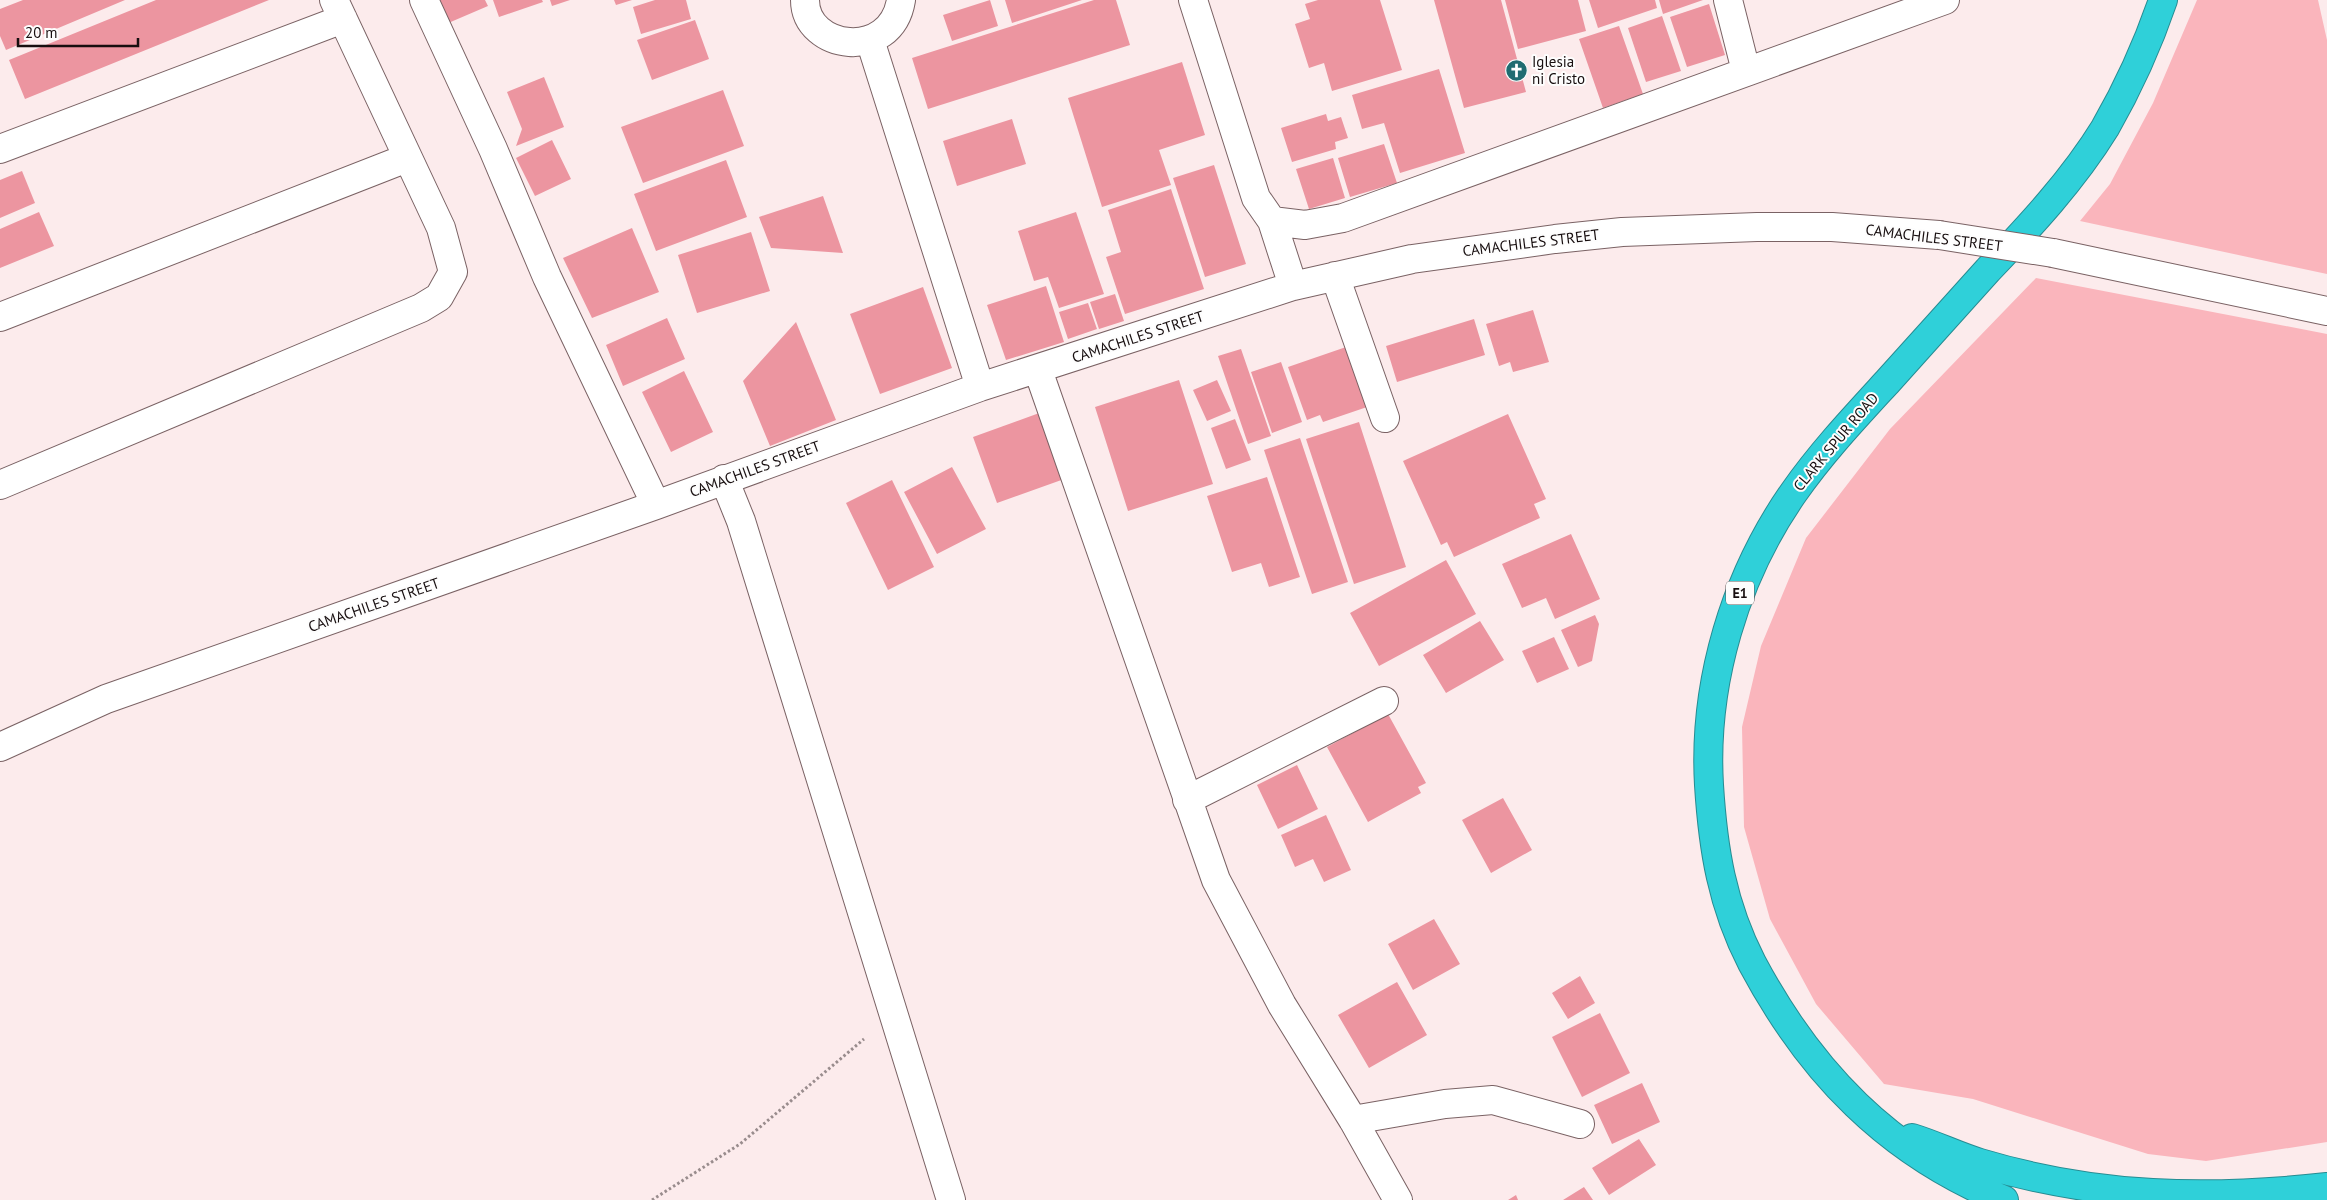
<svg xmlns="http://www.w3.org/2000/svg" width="2327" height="1200" font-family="'PT Sans',sans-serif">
<rect width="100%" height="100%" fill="#fcebec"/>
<!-- green -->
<path fill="#fab5bc" d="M 2197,0 L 2318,0 L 2327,40 L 2327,274 L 2080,221 L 2110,184 L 2153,103 Z
M 2036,278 L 2327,334 L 2327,1142 L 2206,1161 L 2148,1154 L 1973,1099 L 1884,1084 L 1816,1004 L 1770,919 L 1744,827 L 1742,727 L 1761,646 L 1806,538 L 1890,429 Z"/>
<!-- building -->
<path fill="#ec95a0" d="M 23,0 L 125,0 L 6,50 L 0,36 L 0,9 Z
M 156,0 L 269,0 L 25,99 L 9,60 Z
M 427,0 L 485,0 L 488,6 L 439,27 Z
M 493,0 L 542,0 L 543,2 L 499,17 Z
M 550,0 L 570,0 L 552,6 Z
M 614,0 L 632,0 L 616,5 Z
M 655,0 L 686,0 L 691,19 L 641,34 L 633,7 Z
M 990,0 L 998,26 L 952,41 L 943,15 Z
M 1005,0 L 1082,0 L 1012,23 Z
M 1094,0 L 1116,0 L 1130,45 L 928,109 L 912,58 Z
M 1318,0 L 1380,0 L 1402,70 L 1332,91 L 1324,63 L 1309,68 L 1295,24 L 1310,19 L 1305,4 Z
M 1434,0 L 1501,0 L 1526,92 L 1464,108 Z
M 1505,0 L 1578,0 L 1586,31 L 1518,49 Z
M 1589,0 L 1655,0 L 1657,8 L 1598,28 Z
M 1659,0 L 1703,0 L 1663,14 Z
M 1709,4 L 1725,55 L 1687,67 L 1670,17 Z
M 1662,16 L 1681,71 L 1646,82 L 1628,28 Z
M 695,20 L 709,59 L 652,80 L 637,40 Z
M 1619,26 L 1643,94 L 1603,108 L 1579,39 Z
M 1182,62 L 1205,135 L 1159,150 L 1171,185 L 1102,207 L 1068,98 Z
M 1439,69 L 1465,153 L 1400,173 L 1384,123 L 1362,129 L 1352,95 Z
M 544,77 L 564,127 L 516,146 L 522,129 L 507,92 Z
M 723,90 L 744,146 L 643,183 L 621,127 Z
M 1326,114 L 1328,121 L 1341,117 L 1348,138 L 1335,142 L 1336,149 L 1292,162 L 1281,128 Z
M 1012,119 L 1026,164 L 957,186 L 943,141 Z
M 552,140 L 571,179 L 535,196 L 516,158 Z
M 1384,144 L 1397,183 L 1350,197 L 1338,158 Z
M 1333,158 L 1345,198 L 1309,209 L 1296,169 Z
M 726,160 L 747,217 L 656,251 L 634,194 Z
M 1214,165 L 1246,264 L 1205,277 L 1173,178 Z
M 22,171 L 35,203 L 0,218 L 0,180 Z
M 1171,189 L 1204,289 L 1125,314 L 1106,257 L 1121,252 L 1108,210 Z
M 823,196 L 843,253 L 771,248 L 759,217 Z
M 39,212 L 54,246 L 0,268 L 0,229 Z
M 1076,212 L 1104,294 L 1059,308 L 1048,277 L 1034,281 L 1018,231 Z
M 632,228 L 659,292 L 592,318 L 563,258 Z
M 751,232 L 770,291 L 697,313 L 678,255 Z
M 1046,286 L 1064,342 L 1006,360 L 987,305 Z
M 923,287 L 952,368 L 880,394 L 850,314 Z
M 1115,294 L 1124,321 L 1099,329 L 1090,302 Z
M 1088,303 L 1097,329 L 1068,339 L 1059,312 Z
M 1533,310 L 1549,362 L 1513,372 L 1510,362 L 1499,366 L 1486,324 Z
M 667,318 L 685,359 L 623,386 L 606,345 Z
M 1474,319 L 1485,355 L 1397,382 L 1386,346 Z
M 796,322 L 836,420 L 770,446 L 743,381 Z
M 1349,346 L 1370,406 L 1323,422 L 1320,415 L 1307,420 L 1288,367 Z
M 1241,349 L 1271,436 L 1248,444 L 1218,356 Z
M 1281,362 L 1302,422 L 1272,433 L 1251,372 Z
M 684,371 L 713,432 L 671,452 L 642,392 Z
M 1179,380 L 1213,484 L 1128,511 L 1095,407 Z
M 1217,380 L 1231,411 L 1207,421 L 1193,390 Z
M 1042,412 L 1067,478 L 997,503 L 973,437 Z
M 1508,414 L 1546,499 L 1534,504 L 1540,518 L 1454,557 L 1447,542 L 1441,545 L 1403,461 Z
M 1235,419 L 1251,460 L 1226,469 L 1211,428 Z
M 1359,422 L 1406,567 L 1354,584 L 1306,439 Z
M 1300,438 L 1348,582 L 1312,594 L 1264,450 Z
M 952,467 L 986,529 L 937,554 L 904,492 Z
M 1267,477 L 1300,577 L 1269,587 L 1261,563 L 1232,572 L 1207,496 Z
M 892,480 L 934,567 L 888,590 L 846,503 Z
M 1571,534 L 1600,599 L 1555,619 L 1546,598 L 1522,608 L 1502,564 Z
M 1446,560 L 1476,614 L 1379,666 L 1350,613 Z
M 1595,615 L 1599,624 L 1592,661 L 1578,667 L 1561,630 Z
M 1480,621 L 1504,660 L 1446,693 L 1423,655 Z
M 1554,637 L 1569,669 L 1537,683 L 1522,651 Z
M 1388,714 L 1426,783 L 1418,787 L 1421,793 L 1368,822 L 1327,747 Z
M 1297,765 L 1318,809 L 1278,829 L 1257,785 Z
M 1503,798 L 1532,850 L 1491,873 L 1462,820 Z
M 1326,815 L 1351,870 L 1324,882 L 1313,859 L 1295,867 L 1281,835 Z
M 1434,919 L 1460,964 L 1413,990 L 1388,944 Z
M 1580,976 L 1595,1003 L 1568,1019 L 1552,993 Z
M 1397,982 L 1427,1035 L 1369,1068 L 1338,1015 Z
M 1600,1013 L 1630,1073 L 1582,1097 L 1552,1037 Z
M 1642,1083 L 1660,1122 L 1612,1144 L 1594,1105 Z
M 1639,1139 L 1656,1165 L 1609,1195 L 1592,1168 Z
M 1584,1187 L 1593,1200 L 1563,1200 Z
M 1516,1195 L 1518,1200 L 1508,1200 Z"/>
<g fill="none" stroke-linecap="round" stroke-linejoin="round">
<defs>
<path id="minor" d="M 424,0 L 493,149 L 547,277 L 656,505
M 805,0 C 805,50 891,62 901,0
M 1193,0 L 1256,198 L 1272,221 L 1293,286
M 1728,0 L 1746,71
M 870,40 L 980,387
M 0,149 L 343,19
M 1272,221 L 1305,225 L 1343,218 L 1945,0
M 2053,253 L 2327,311
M 1335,276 L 1385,418
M 0,317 L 407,158
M 1038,370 L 1216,880 L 1282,1005 L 1353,1120 L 1398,1200
M 724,479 L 741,521 L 951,1200
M 0,485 L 421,308 L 439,297 L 453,272 L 441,228 L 334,0
M 0,747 L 106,699 L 656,505 L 980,387 L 1293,286 L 1412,259 L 1555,239 L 1622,232 L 1757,227 L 1832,227 L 1939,235
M 1187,800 L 1384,701
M 1353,1120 L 1445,1104 L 1493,1100 L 1580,1124"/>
<path id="highway" d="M 1912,1138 C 1935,1145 1957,1156 1980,1163 C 2097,1198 2207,1200 2327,1187
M 2004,1200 C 1888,1153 1810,1072 1752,963 C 1722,905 1713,849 1709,785 C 1703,683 1735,576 1794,492 C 1822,452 1856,416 1889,380 C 1922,343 1955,307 1988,270 C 2030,226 2073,180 2105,128 C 2128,88 2148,44 2163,0"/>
</defs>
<!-- minor casing -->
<use href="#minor" stroke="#7a6264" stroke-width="30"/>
<!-- highway casing -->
<use href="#highway" stroke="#278c92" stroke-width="30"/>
<!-- path -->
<path stroke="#998c8d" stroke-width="3" stroke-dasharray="2.5 2.5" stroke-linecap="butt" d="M 652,1200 L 740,1144 L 864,1039"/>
<!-- minor -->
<use href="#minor" stroke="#fff" stroke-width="28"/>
<!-- highway -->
<use href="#highway" stroke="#2fd0d9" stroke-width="28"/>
<defs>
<path id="minor-bridge" d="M 1939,235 L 2053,253"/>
</defs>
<!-- minor-bridge casing -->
<use href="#minor-bridge" stroke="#7a6264" stroke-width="30" stroke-linecap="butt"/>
<!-- minor-bridge -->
<use href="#minor-bridge" stroke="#fff" stroke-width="28"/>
</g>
<!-- icons -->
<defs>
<symbol id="church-disc" viewBox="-11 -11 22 22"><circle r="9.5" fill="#206c71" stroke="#fdfdfd"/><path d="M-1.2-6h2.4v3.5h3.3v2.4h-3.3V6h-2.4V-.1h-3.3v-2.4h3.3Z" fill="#fff"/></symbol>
</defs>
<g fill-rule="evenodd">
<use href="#church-disc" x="1504" y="58" width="25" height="25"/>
</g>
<g text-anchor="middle" stroke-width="4" stroke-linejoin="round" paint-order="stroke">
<!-- shield labels -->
<rect fill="#fdfdfd" stroke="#5c5656" stroke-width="1" x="1726" y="581.5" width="28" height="23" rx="4"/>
<g font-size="14" font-weight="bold" fill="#170e0f">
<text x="1740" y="598">E1</text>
</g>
<!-- poi labels -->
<g font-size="15" fill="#170e0f" stroke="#fdfdfd" text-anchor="start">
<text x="1532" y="67">Iglesia<tspan x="1532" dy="17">ni Cristo</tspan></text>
</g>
<!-- street labels -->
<g font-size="15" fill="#170e0f" stroke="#fdfdfd">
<text transform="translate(1934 238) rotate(7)" y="5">CAMACHILES STREET</text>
<text transform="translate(1531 243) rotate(-7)" y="5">CAMACHILES STREET</text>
<text transform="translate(1138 337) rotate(-18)" y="5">CAMACHILES STREET</text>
<text transform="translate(1836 442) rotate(-50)" y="5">CLARK SPUR ROAD</text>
<text transform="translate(755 469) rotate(-20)" y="5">CAMACHILES STREET</text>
<text transform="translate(374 605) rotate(-19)" y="5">CAMACHILES STREET</text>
</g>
</g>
<!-- scale -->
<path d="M18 38v8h120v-8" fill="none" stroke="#170e0f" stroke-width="2.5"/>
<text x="25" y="38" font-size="15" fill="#170e0f" stroke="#fdfdfd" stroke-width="4" paint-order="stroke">20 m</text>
</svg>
